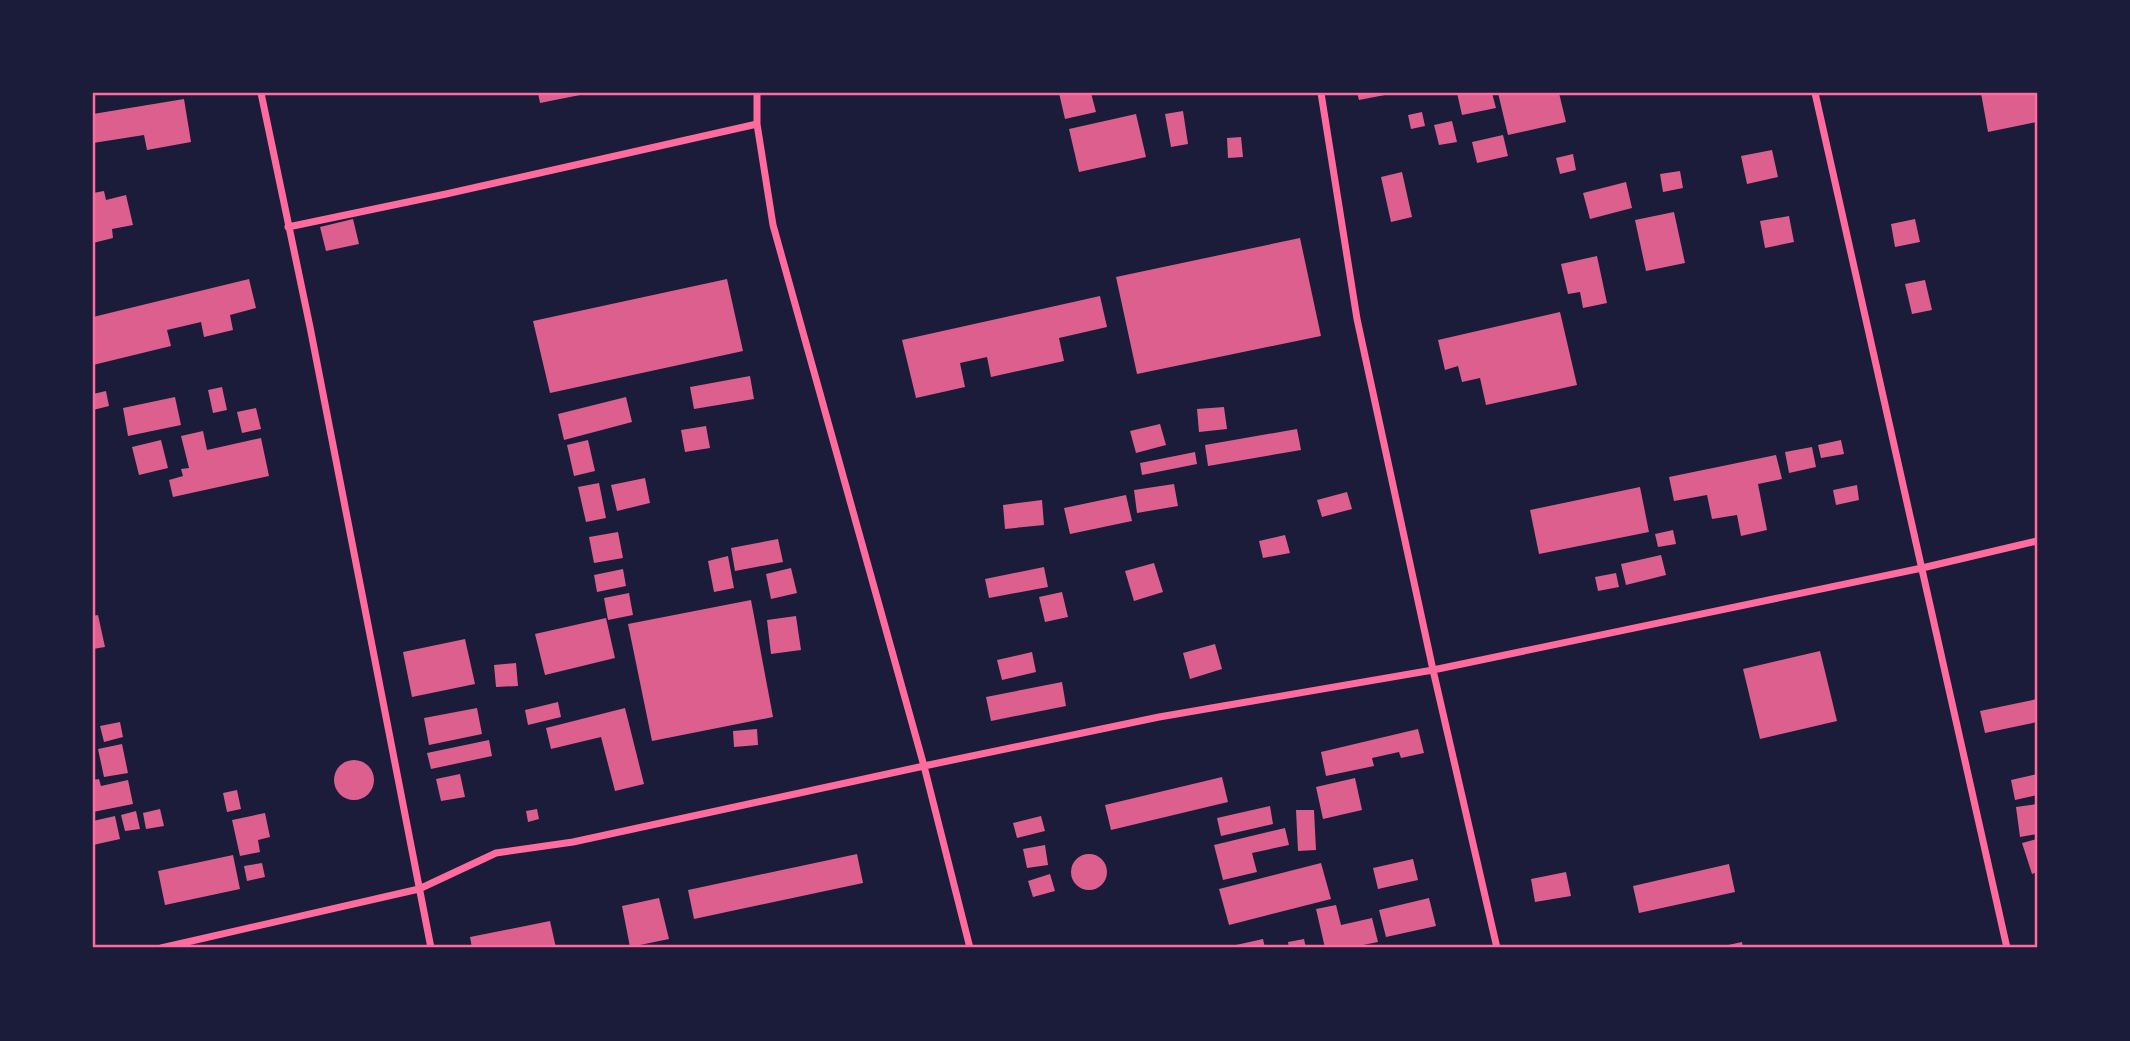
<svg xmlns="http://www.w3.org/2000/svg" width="2130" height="1041" font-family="'Fira Sans Condensed',sans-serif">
<rect width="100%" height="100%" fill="#1b1b3a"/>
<!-- building -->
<path fill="#dd5f8e" d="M 538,93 L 585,93 L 585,94 L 540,103 Z
M 1059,93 L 1091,93 L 1096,112 L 1065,119 Z
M 1357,93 L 1390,93 L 1390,94 L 1359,100 Z
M 1457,93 L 1492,93 L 1496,108 L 1462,115 Z
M 1498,93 L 1559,93 L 1566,122 L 1508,135 Z
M 1981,93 L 2037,93 L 2037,122 L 1988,132 Z
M 184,99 L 191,142 L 147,150 L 144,135 L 93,143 L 93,114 Z
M 1183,111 L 1188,144 L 1171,147 L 1165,114 Z
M 1422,112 L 1425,126 L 1411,129 L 1408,115 Z
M 1136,114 L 1146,157 L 1079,172 L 1069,129 Z
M 1452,121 L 1457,142 L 1439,145 L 1434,125 Z
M 1503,135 L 1508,156 L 1477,163 L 1472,142 Z
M 1241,137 L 1243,157 L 1228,158 L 1227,138 Z
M 1772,150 L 1778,177 L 1747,184 L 1741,156 Z
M 1573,154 L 1576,170 L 1560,174 L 1556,158 Z
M 1680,171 L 1683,188 L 1663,192 L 1660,174 Z
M 1402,172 L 1412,217 L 1391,222 L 1381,177 Z
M 1626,182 L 1632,208 L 1590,219 L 1583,193 Z
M 104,191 L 106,200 L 126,195 L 133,225 L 112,229 L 113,238 L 93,243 L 93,193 Z
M 1674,212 L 1685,263 L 1646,271 L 1635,220 Z
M 1789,216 L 1794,242 L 1765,248 L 1760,221 Z
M 353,219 L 359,244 L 326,251 L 320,227 Z
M 1915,219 L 1920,242 L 1895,247 L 1891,224 Z
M 1300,238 L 1321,336 L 1137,374 L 1116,277 Z
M 1597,256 L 1607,303 L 1583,308 L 1580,292 L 1568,294 L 1561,264 Z
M 249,279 L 256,308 L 230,315 L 233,330 L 204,337 L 201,322 L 167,330 L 171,346 L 93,365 L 93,317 Z
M 727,279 L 743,351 L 550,393 L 533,321 Z
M 1925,280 L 1932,310 L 1912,314 L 1905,284 Z
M 1100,296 L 1107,327 L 1059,338 L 1064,361 L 991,377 L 987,357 L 960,363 L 965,387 L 916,398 L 902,340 Z
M 1560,312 L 1577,385 L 1486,405 L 1480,378 L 1462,382 L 1458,366 L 1445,370 L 1438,340 Z
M 750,376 L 754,399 L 694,409 L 690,387 Z
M 222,387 L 227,410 L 213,413 L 208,390 Z
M 106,391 L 109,406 L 93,410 L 93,394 Z
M 175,397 L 181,425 L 128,436 L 123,408 Z
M 626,397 L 632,422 L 564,440 L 558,414 Z
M 1224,407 L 1227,429 L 1199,432 L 1197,409 Z
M 256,408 L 261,429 L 242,433 L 237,412 Z
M 1160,424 L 1166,445 L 1136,453 L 1130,431 Z
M 706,426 L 710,448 L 685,452 L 681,430 Z
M 1297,429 L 1301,450 L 1208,466 L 1205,445 Z
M 203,431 L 207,450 L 261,438 L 269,476 L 173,497 L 169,480 L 183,476 L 181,469 L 189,468 L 181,436 Z
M 161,440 L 168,468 L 139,475 L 132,447 Z
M 588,440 L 595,471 L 574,476 L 567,445 Z
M 1841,440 L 1844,454 L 1821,458 L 1818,445 Z
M 1812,447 L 1816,467 L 1789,473 L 1785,452 Z
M 1195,452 L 1197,464 L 1142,475 L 1140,463 Z
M 1776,455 L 1782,479 L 1758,484 L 1767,530 L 1741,536 L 1737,515 L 1712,519 L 1707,495 L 1674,501 L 1669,477 Z
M 645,478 L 650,503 L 617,511 L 611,485 Z
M 599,483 L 606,518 L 586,522 L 578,487 Z
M 1174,484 L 1178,506 L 1137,513 L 1134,490 Z
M 1857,485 L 1859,500 L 1836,505 L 1833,490 Z
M 1640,487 L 1649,532 L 1539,554 L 1530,510 Z
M 1347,492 L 1352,509 L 1322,517 L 1317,500 Z
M 1126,495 L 1132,521 L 1070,534 L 1064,508 Z
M 1042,500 L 1044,525 L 1005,529 L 1003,505 Z
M 1673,530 L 1676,544 L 1658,547 L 1655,534 Z
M 618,532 L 623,558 L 594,563 L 589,537 Z
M 1285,535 L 1290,553 L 1263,558 L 1259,541 Z
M 778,539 L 783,562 L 735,571 L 731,548 Z
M 1661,555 L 1666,575 L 1626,585 L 1621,564 Z
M 728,556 L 734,588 L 714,592 L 708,561 Z
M 1154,563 L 1163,592 L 1134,601 L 1125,571 Z
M 1044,567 L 1048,587 L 989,598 L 985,579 Z
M 791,568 L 797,593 L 771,599 L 766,574 Z
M 623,569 L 626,586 L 597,592 L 594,575 Z
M 1616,573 L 1619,587 L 1598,591 L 1595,577 Z
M 1062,592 L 1068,617 L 1045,622 L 1039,597 Z
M 629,593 L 633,615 L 608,620 L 604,598 Z
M 751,600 L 773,717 L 652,741 L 628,624 Z
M 98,615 L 105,647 L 93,649 L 93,616 Z
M 796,616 L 801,650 L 771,654 L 767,620 Z
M 606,618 L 615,658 L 545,675 L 535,634 Z
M 465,639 L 475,684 L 412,697 L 403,652 Z
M 1215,644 L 1222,669 L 1190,679 L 1183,653 Z
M 1820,651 L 1837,721 L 1760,739 L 1743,669 Z
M 1032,652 L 1036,672 L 1002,680 L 997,660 Z
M 516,663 L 518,686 L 496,687 L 494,665 Z
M 1062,682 L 1066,706 L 991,721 L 986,697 Z
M 2037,699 L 2037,722 L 1985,733 L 1980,711 Z
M 558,702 L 561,717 L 528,725 L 525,710 Z
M 477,708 L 482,734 L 429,745 L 424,718 Z
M 625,708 L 644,784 L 615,791 L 601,737 L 551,749 L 546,728 Z
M 120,722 L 123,737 L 104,742 L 100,726 Z
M 757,729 L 758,745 L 734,747 L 733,731 Z
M 1418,729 L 1424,753 L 1401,758 L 1399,752 L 1372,758 L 1374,766 L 1326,776 L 1321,752 Z
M 489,740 L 492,756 L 431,769 L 427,753 Z
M 122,744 L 128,773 L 104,777 L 98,749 Z
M334 780a20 20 0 1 1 40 0a20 20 0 1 1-40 0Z
M 460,774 L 465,797 L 441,801 L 436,779 Z
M 2037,774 L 2037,795 L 2015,800 L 2011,780 Z
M 1222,777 L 1228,802 L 1111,830 L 1105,805 Z
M 1355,778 L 1362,810 L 1323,819 L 1316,787 Z
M 99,779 L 101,786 L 128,780 L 133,804 L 93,812 L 93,780 Z
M 237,790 L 241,809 L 227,812 L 223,793 Z
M 2037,804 L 2037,834 L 2020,837 L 2016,807 Z
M 1270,806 L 1273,824 L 1221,836 L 1217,818 Z
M 160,809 L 164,826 L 146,829 L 143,813 Z
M 537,809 L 539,819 L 528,822 L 526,811 Z
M 1296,810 L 1314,810 L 1316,850 L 1298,851 Z
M 136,811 L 140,829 L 125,831 L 121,815 Z
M 265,813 L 270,837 L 258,840 L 260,852 L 240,856 L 232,820 Z
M 115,816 L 120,839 L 93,845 L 93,821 Z
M 1041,816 L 1045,831 L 1017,838 L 1013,823 Z
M 1285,828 L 1289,845 L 1252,853 L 1257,872 L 1223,880 L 1214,845 Z
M 2037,839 L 2037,872 L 2032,874 L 2022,843 Z
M 1045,845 L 1048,865 L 1027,868 L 1023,849 Z
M1071 872a18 18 0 1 1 36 0a18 18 0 1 1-36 0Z
M 857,854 L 863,883 L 694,919 L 688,890 Z
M 233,855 L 240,889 L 165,905 L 158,871 Z
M 1413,859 L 1418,880 L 1378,889 L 1373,868 Z
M 262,863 L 265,877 L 247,881 L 244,866 Z
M 1321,863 L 1331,899 L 1229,925 L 1219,889 Z
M 1729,864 L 1735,892 L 1639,913 L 1633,886 Z
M 1566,872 L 1571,896 L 1535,902 L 1531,879 Z
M 1050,874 L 1055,891 L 1033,897 L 1028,881 Z
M 659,898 L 669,939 L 630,947 L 622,906 Z
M 1429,898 L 1436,926 L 1386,937 L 1379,910 Z
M 1336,905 L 1341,925 L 1372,918 L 1378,942 L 1348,948 L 1325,948 L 1316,909 Z
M 550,921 L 556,948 L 472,948 L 470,937 Z
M 1263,939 L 1265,948 L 1227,948 L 1227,947 Z
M 1304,939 L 1306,948 L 1289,948 L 1288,942 Z
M 1742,942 L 1743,948 L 1719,948 L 1719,947 Z"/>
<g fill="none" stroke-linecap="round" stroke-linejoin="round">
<!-- minor -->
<path stroke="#ff6b9d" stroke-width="7" d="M 261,93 L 310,327 L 431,948
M 757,93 L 757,124 L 773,225 L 924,766 L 970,948
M 1815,93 L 2007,948
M 288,227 L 446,194 L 757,124
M 161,948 L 419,889 L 496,853 L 573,842 L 924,766 L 1159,717 L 1433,670 L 1357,319 L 1321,93
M 1497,948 L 1433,670 L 1922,568 L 2037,541"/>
</g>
<!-- border -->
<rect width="2130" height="1041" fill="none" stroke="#1b1b3a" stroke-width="189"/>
<rect x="94" y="94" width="1942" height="852" fill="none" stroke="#ff6b9d" stroke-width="2.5"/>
</svg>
